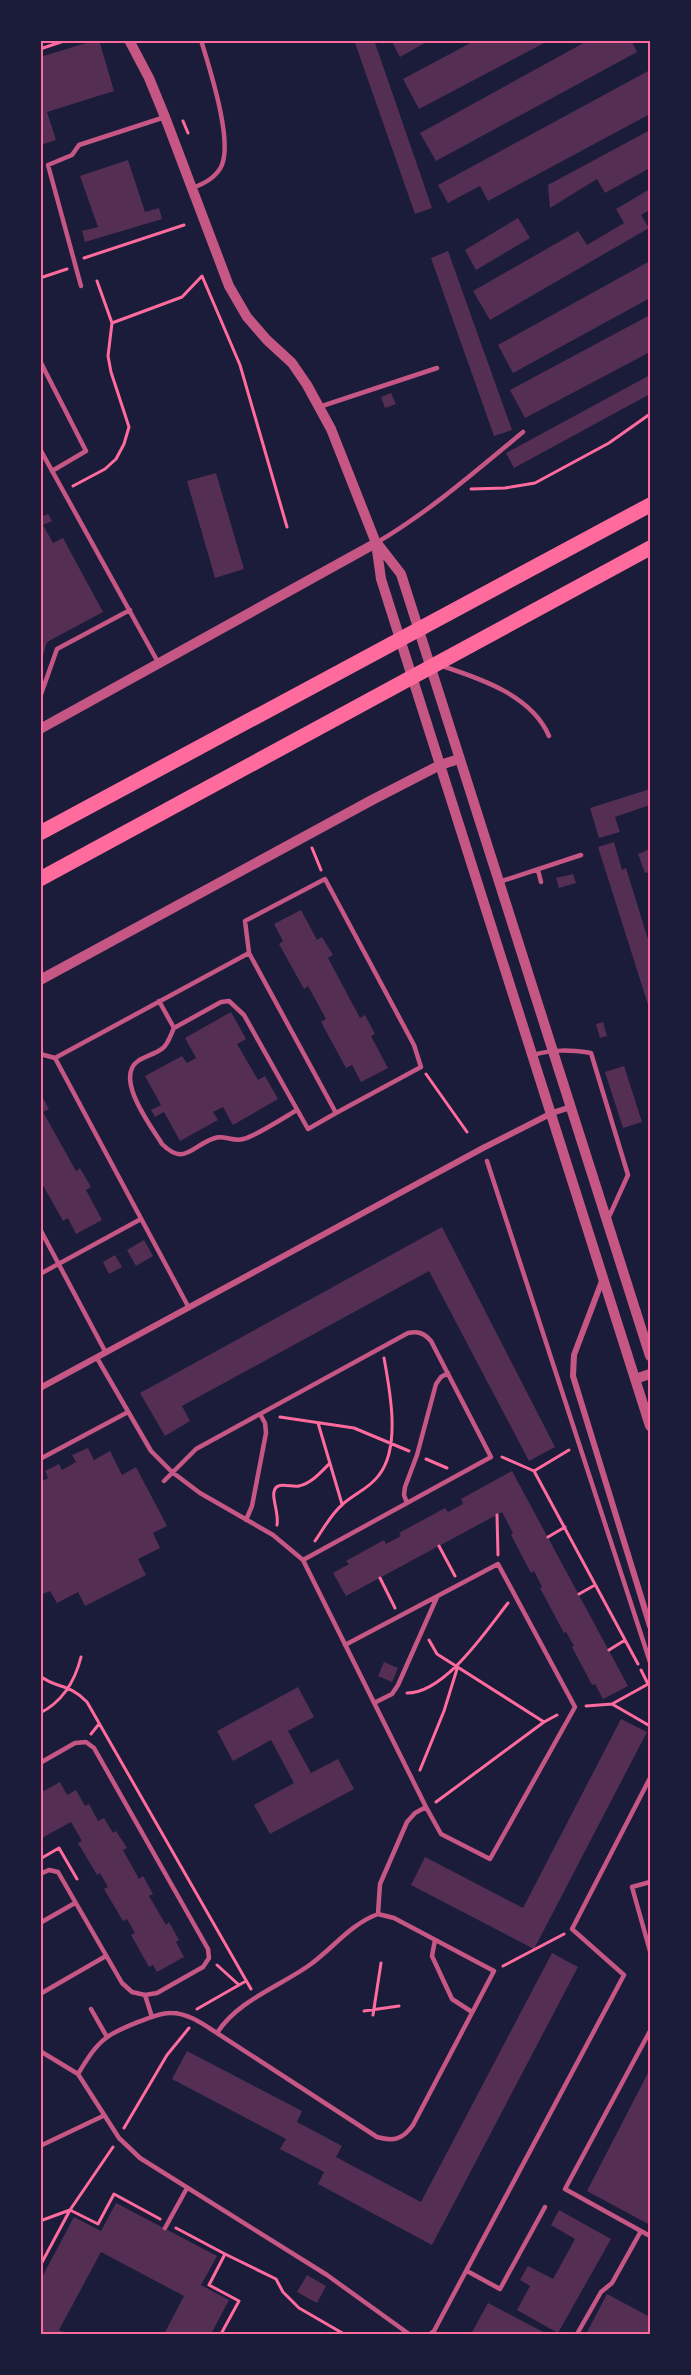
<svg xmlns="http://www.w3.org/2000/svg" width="691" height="2375" font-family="'Alegreya Sans',sans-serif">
<rect width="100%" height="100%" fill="#1b1b3a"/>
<!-- building -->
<path fill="#542f53" d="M 96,40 L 99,40 L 114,91 L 47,112 L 56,140 L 40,145 L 40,57 Z
M 354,40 L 374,40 L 432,208 L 415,214 Z
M 391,40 L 430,40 L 400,57 Z
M 476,40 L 550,40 L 419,109 L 403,79 Z
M 589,40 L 631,40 L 637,52 L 436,161 L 420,133 Z
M 650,70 L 650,114 L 488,201 L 480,186 L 448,203 L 438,185 Z
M 650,130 L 650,168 L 605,193 L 597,179 L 550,208 L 548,185 Z
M 128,160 L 145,212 L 159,208 L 162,219 L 85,242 L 82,231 L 98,227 L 80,176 Z
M 650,189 L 650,210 L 641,215 L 649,228 L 490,320 L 473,291 L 578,231 L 587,245 L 624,223 L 616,209 Z
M 518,218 L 530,238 L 476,270 L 465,250 Z
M 448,251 L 512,430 L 494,436 L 431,258 Z
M 650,261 L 650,298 L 513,373 L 498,345 Z
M 650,315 L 650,352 L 525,418 L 510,390 Z
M 650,375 L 650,394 L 514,468 L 506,453 Z
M 391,393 L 396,404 L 385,408 L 381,397 Z
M 216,473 L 244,569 L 215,578 L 187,481 Z
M 40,509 L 44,516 L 48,514 L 52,521 L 43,525 L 53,543 L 63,538 L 103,612 L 47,642 L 41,662 Z
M 650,789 L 650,805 L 615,817 L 620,832 L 599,838 L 590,808 Z
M 614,842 L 622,870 L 626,868 L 650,946 L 650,1011 L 598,847 Z
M 650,849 L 650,872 L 645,873 L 638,854 Z
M 573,874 L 576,883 L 559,888 L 556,878 Z
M 301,910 L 317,940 L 322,937 L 333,955 L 328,958 L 360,1018 L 365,1015 L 375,1034 L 371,1036 L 388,1068 L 361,1082 L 352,1065 L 346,1068 L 321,1022 L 326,1019 L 308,986 L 304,989 L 279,944 L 283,941 L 274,924 Z
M 231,1012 L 246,1039 L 237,1044 L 258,1080 L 265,1076 L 278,1099 L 233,1125 L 223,1107 L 213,1112 L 218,1120 L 180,1141 L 164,1112 L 155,1117 L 151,1110 L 161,1105 L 145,1076 L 182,1056 L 187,1063 L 196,1058 L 185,1038 Z
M 603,1022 L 607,1036 L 600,1038 L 596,1024 Z
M 624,1066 L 642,1122 L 623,1128 L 605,1072 Z
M 40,1093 L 49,1109 L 43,1112 L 76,1171 L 80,1168 L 91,1187 L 86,1190 L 102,1220 L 76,1234 L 68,1218 L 63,1221 L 40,1180 L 42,1171 Z
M 442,1227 L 555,1447 L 529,1461 L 429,1271 L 182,1406 L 190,1421 L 165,1436 L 140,1393 Z
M 144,1240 L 153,1256 L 136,1266 L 127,1250 Z
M 115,1255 L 122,1267 L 109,1274 L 103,1262 Z
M 88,1448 L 94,1460 L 110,1451 L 122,1475 L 136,1467 L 167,1526 L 153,1533 L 160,1548 L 138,1559 L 146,1575 L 85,1606 L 78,1592 L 57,1603 L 50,1591 L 40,1595 L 40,1482 L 48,1478 L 45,1471 L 59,1464 L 62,1470 L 76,1462 L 72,1455 Z
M 512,1471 L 628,1686 L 603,1699 L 595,1684 L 592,1685 L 572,1647 L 574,1646 L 566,1632 L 564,1633 L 540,1588 L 542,1587 L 534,1571 L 531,1573 L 511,1535 L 513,1533 L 502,1512 L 346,1596 L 333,1573 L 349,1564 L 346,1561 L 384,1540 L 386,1544 L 401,1536 L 399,1533 L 445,1508 L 448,1512 L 463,1504 L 461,1499 Z
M 384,1662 L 398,1668 L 392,1682 L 378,1676 Z
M 298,1687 L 314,1717 L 288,1731 L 311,1773 L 338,1759 L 354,1789 L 270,1834 L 254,1805 L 294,1783 L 271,1740 L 233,1761 L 217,1731 Z
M 621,1719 L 647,1732 L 534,1949 L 411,1885 L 425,1857 L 523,1908 Z
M 60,1782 L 67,1795 L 76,1790 L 85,1806 L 89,1804 L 98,1821 L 104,1818 L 113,1833 L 116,1831 L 127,1848 L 123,1850 L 139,1879 L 143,1876 L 153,1894 L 149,1896 L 166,1925 L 169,1922 L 179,1940 L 176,1942 L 184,1957 L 157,1972 L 153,1965 L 149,1967 L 131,1935 L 135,1933 L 127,1919 L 123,1921 L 104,1889 L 108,1887 L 100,1873 L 97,1875 L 78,1843 L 82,1841 L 71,1822 L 40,1839 L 40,1793 Z
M 552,1953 L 578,1967 L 432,2245 L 318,2184 L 324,2172 L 280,2149 L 286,2139 L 172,2079 L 187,2051 L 302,2111 L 297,2122 L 342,2146 L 336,2157 L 421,2202 Z
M 650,2069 L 650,2225 L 587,2191 Z
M 116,2203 L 217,2256 L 201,2285 L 229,2300 L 211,2334 L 164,2334 L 184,2296 L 101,2252 L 59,2330 L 67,2334 L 40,2334 L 40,2281 L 74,2217 L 101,2231 Z
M 559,2210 L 611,2239 L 558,2333 L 517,2310 L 530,2286 L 520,2280 L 528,2266 L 553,2279 L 575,2239 L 551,2225 Z
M 307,2275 L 326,2286 L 317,2303 L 297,2292 Z
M 607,2294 L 650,2317 L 650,2334 L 586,2334 Z
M 488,2303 L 547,2334 L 471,2334 Z"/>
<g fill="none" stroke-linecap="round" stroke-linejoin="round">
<!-- path -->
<path stroke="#ff6b9d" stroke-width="3" d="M 40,49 L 67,40
M 183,121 L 188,133
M 84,258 L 184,225
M 40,278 L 67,269
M 112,323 L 182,297 L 202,276 L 240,365 L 287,527
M 73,486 L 105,469 L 116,459 L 124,444 L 129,427 L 111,372 L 108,356 L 112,323 L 97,281
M 471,489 L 505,488 L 535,483 L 609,443 L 650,414
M 312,848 L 321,870
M 426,1074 L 467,1132
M 280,1417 L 354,1428 L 409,1451
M 318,1423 L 342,1504
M 502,1457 L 534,1471 L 638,1664
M 426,1459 L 447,1468
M 534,1471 L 569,1450
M 497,1515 L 498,1555
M 277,1525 C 279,1513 272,1499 274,1492 C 276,1480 292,1488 299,1486 C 312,1483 321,1472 330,1463
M 548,1537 L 565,1527
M 315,1541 C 324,1528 331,1514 343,1504 C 354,1494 370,1488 379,1475 C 401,1447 390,1391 384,1358
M 439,1546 L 455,1576
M 380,1578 L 395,1608
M 579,1594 L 595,1585
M 429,1640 L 437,1654 L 544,1722
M 609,1650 L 625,1640
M 641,1670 L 648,1684
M 40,1676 C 57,1689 69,1683 87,1702 L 251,1989
M 407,1693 C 445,1693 486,1631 508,1603
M 612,1704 L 650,1683
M 586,1706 L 612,1704 L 650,1726
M 40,1713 C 62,1702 75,1681 81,1657
M 91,1734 L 99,1724
M 420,1770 L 444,1711 L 457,1669
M 436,1802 L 544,1722 L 557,1715
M 40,1859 L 59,1848 L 77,1879
M 217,1965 L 239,1985
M 503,1966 L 564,1934
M 197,2009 L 246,1981
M 364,2011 L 399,2006
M 373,2015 L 381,1963
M 124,2128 L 167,2055 L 189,2028
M 40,2221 L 70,2210 L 113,2147
M 176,2228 L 225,2254 L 209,2285 L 239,2301 L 221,2334
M 225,2254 L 276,2279 L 283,2292 L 299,2308 L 344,2334
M 40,2266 L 70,2210 L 98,2224 L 114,2194 L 160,2219"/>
<!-- service -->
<path stroke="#c65784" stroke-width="4.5" d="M 192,188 C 204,184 215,178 221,167 C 234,142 209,67 201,40
M 81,286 L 48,165 L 72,155 L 79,145 L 165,117
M 40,361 L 86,451 L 52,471
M 319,407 L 437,368
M 40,449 L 159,664
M 376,543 C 429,512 476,471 523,432
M 442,666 C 482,679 532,696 549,736
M 40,697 L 57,649 L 130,610
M 538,870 L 541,882
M 325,879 L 414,1045 L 421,1067 L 336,1113 L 249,953 L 245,921 Z
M 499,882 L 581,855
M 159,1001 L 174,1028 C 171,1034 168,1044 163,1048 C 156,1054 145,1056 138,1061 C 114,1078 151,1126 162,1144 C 185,1167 192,1145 215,1138 C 224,1135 234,1142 243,1139 C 254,1137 285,1117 297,1110
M 174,1028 L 221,1002 L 229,1001 L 244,1015 L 308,1129 L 336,1113
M 40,1054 L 55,1058
M 533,1055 C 554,1049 570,1050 591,1053 L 628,1175 L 608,1219
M 487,1161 L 650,1662
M 40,1229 L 106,1353
M 40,1274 L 141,1219
M 189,1308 L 55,1058 L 249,953
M 40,1459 L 128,1412
M 164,1481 L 196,1449 L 408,1333 C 418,1331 424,1333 431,1341 L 491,1457 L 303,1560
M 407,1503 L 404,1495 L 405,1487 L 417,1455 L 436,1384 L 441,1377 L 448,1373
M 246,1520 L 252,1506 L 266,1433 L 265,1423 L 260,1414
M 345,1645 L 498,1564 L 575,1707 L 490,1859 L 441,1834 L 426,1807
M 374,1703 L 392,1694 L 398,1685 L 437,1597
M 40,1763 L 75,1743 L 86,1742 L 94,1748 L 208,1949 L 209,1958 L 203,1967 L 157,1993 L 145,1995 L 132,1992 L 122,1983 L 58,1872 L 49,1870 L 40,1874
M 650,1882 L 632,1887 L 650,1951
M 40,1923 L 75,1903
M 435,1940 L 432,1956 L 452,1999 L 472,2012
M 40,1994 L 106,1956
M 145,1995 L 152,2017
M 91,2009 L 107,2037
M 650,2031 L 565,2189 L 650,2236
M 217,2033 L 377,2137 C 394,2142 403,2139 413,2125 L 494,1971 L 394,1918 L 378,1914
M 40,2051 L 78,2074 L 119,2138 L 140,2158 L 327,2275 L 409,2334
M 78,2074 C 86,2061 94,2047 106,2038 C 116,2030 159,2012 171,2013 C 188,2013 203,2024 217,2033 C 238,2000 281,1986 311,1964 C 334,1947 351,1924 378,1914 L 380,1884 L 407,1822 L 415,1813 L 426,1807 L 303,1560 L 273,1535 L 200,1493 L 172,1472 L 151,1451 L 97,1358
M 40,2146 L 103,2116
M 165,2228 L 187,2188
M 467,2271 L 500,2289 L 545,2207
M 430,2334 L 434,2331 L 624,1975 L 572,1929 L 650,1778
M 577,2334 L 601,2292 L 612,2283 L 641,2231"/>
<!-- minor -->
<path stroke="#c65784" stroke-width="6" d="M 602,1281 L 574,1355 L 573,1376 L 650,1626
M 40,1388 L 483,1148 L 552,1113 L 571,1107"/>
<!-- tertiary -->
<path stroke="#c65784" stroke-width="10" d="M 129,40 L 149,78 L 165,117 L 229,286 L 247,317 L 267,340 L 292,363 L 307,385 L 331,429 L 376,543 L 381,579 L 650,1426
M 377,543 L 401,574 L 650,1356
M 40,729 L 376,543
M 40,980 L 372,800 L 440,765 L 459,759
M 635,1379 L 650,1374"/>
<!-- primary -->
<path stroke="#ff6b9d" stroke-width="15" d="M 40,833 L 650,505
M 40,879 L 650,548"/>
</g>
<!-- border -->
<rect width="691" height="2375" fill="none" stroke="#1b1b3a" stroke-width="84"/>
<rect x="42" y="42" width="607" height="2291" fill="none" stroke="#ff6b9d" stroke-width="2"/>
</svg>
